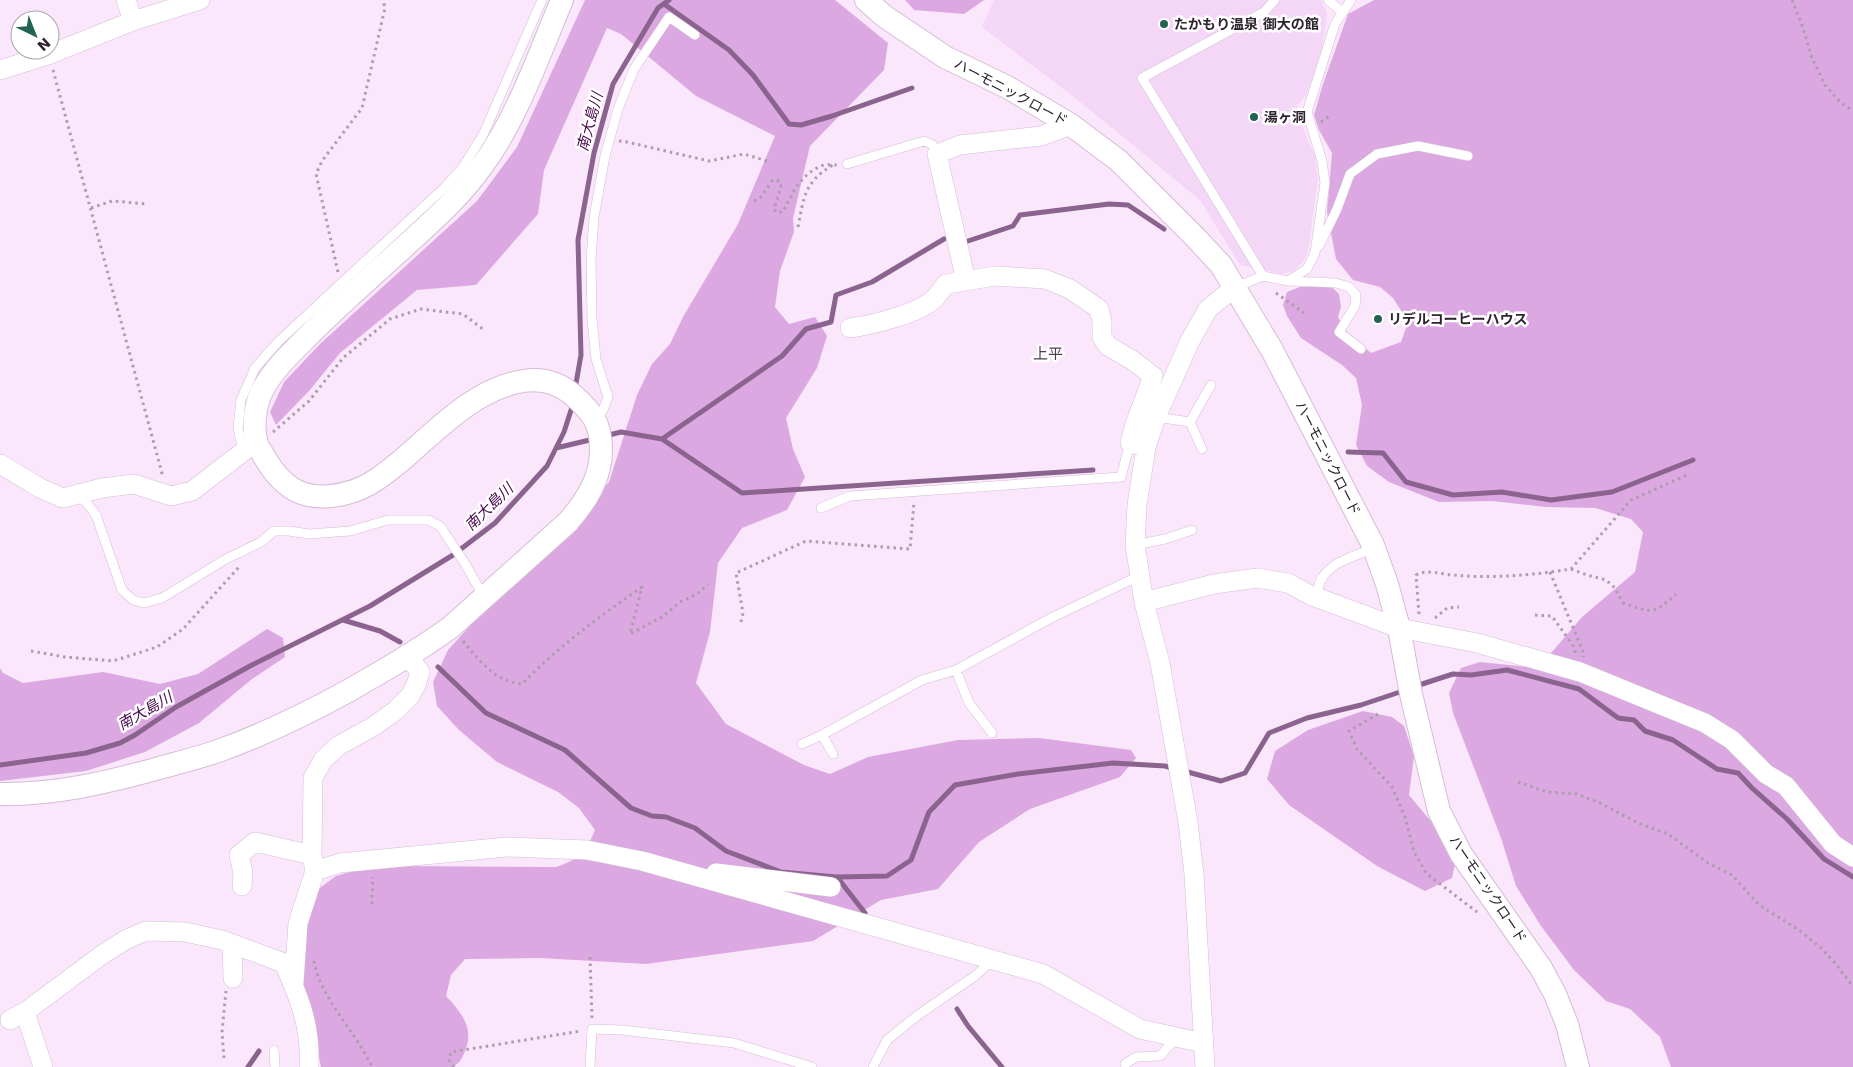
<svg xmlns="http://www.w3.org/2000/svg" width="1853" height="1067" font-family="'DejaVu Sans','Noto Sans JP',sans-serif">
<rect width="100%" height="100%" fill="#fbe7fc"/>
<!-- built -->
<path fill="#f4d7f7" d="M 994,0 L 1321,0 L 1327,12 L 1322,50 L 1307,94 L 1297,106 L 1306,136 L 1315,156 L 1318,179 L 1308,251 L 1304,261 L 1294,271 L 1282,274 L 1240,265 L 1200,200 L 1079,101 L 982,27 Z"/>
<!-- forest -->
<path fill="#dca8e1" d="M 585,0 L 835,0 L 888,43 L 884,70 L 810,146 L 793,218 L 794,232 L 780,271 L 775,307 L 789,324 L 815,317 L 827,336 L 817,368 L 786,418 L 793,449 L 805,477 L 787,510 L 742,528 L 718,563 L 710,632 L 696,683 L 726,724 L 804,765 L 830,774 L 868,757 L 958,740 L 1039,738 L 1131,750 L 1136,758 L 1120,777 L 1030,809 L 979,842 L 938,889 L 881,900 L 813,941 L 646,964 L 540,958 L 465,959 L 451,975 L 446,996 C 460,1011 474,1027 466,1048 C 463,1057 461,1062 453,1067 L 321,1067 L 303,982 L 304,935 L 313,893 L 336,876 L 357,870 L 386,866 L 556,867 C 578,860 586,852 595,830 L 579,808 L 558,792 L 497,762 L 459,730 L 437,706 L 433,682 L 448,650 L 488,606 L 546,555 L 609,482 L 637,395 L 652,364 L 670,344 L 683,317 L 738,224 L 775,136 L 696,96 L 621,34 L 607,28 L 544,170 L 538,214 L 476,285 L 417,290 L 340,353 L 309,391 L 276,425 L 270,412 L 284,382 L 320,344 L 477,201 L 517,147 Z
M 905,0 L 984,0 L 964,14 L 914,10 Z
M 1374,0 L 1853,0 L 1853,1067 L 1671,1067 L 1660,1037 L 1630,1009 L 1606,1001 L 1574,970 L 1541,926 L 1516,886 L 1501,838 L 1453,713 L 1449,693 L 1461,668 L 1480,662 L 1528,667 L 1552,652 L 1582,617 L 1635,572 L 1643,532 L 1631,519 L 1595,508 L 1546,507 L 1492,501 L 1439,502 L 1389,482 L 1367,466 L 1356,445 L 1362,405 L 1356,378 L 1342,365 L 1301,338 L 1287,316 L 1283,305 L 1287,292 L 1300,287 L 1332,287 L 1339,294 L 1341,307 L 1338,317 L 1345,330 L 1371,353 L 1401,342 L 1406,328 L 1402,312 L 1393,298 L 1380,287 L 1353,280 L 1336,259 L 1327,212 L 1332,153 L 1319,130 L 1314,115 L 1322,87 L 1348,14 Z
M 267,629 L 283,638 L 285,657 L 252,679 L 199,723 L 145,752 L 86,771 L 0,781 L 0,668 L 3,673 L 23,683 L 103,672 L 160,684 L 198,674 Z
M 1363,711 L 1392,717 L 1404,726 L 1414,756 L 1409,795 L 1434,825 L 1455,864 L 1452,878 L 1425,891 L 1377,866 L 1289,805 L 1267,779 L 1275,751 L 1308,730 Z"/>
<g fill="none" stroke-linecap="round" stroke-linejoin="round">
<!-- stream -->
<path stroke="#8a648e" stroke-width="5" d="M 664,4 L 729,50 L 753,75 L 789,124 L 801,125 L 832,116 L 912,88
M 968,241 L 1013,226 L 1020,215 L 1109,204 L 1128,205 L 1164,229
M 575,389 L 581,355 L 578,240 L 594,153 L 613,84 L 658,8 L 669,0
M 605,436 L 621,432 L 662,439 L 742,493 L 1093,470
M 662,439 L 782,356 L 806,329 L 831,322 L 836,295 L 872,282 L 944,239
M 556,448 L 594,439
M 1348,452 L 1383,453 L 1406,482 L 1453,495 L 1502,492 L 1551,500 L 1612,492 L 1693,460
M 343,620 L 380,631 L 400,642
M 438,667 L 486,713 L 565,750 L 631,808 L 652,816 L 666,817 L 695,828 L 726,851 L 781,872 L 837,877 L 887,876 L 911,860 L 929,812 L 955,785 L 1018,774 L 1113,763 L 1165,766 L 1175,769
M 1416,686 L 1453,674 L 1471,675 L 1507,670 L 1579,689 L 1618,718 L 1634,720 L 1645,731 L 1673,740 L 1717,769 L 1738,773 L 1752,788 L 1787,819 L 1824,859 L 1853,877
M 0,765 L 86,753 L 120,743 L 135,735 L 176,707 L 250,666 L 370,606 L 453,555 L 495,523 L 547,466 L 564,432 L 573,404
M 1184,771 L 1221,781 L 1245,773 L 1269,733 L 1307,718 L 1361,705 L 1406,690
M 837,877 L 865,913
M 957,1009 L 968,1026 L 1002,1067
M 248,1067 L 259,1051"/>
<defs>
<path id="service" d="M 1328,0 L 1342,12
M 847,164 L 924,141 L 933,145 L 937,154
M 1319,246 L 1337,209 L 1350,174 L 1377,154 L 1418,146 L 1468,156
M 1263,276 L 1142,78 L 1264,12 L 1275,0
M 1288,281 L 1336,283 L 1349,287 L 1356,295 L 1355,306 L 1339,332 L 1361,349
M 1236,287 L 1263,276 L 1288,281 L 1307,269 L 1315,253 L 1325,183 L 1322,161 L 1307,112 L 1335,24 L 1351,0
M 595,417 L 603,410 L 608,397 L 596,359 L 592,319 L 591,260 L 594,217 L 605,156 L 618,109 L 634,69 L 669,17 L 695,35
M 1156,417 L 1190,422 L 1211,385
M 1190,422 L 1202,449
M 243,451 L 238,428 L 241,400 L 255,368 L 279,341 L 444,188 L 463,167 L 483,135 L 542,0
M 78,496 L 86,502 L 96,515 L 122,590 L 133,600 L 144,603 L 162,598 L 226,559 L 261,542 L 274,531 L 289,531 L 309,534 L 350,531 L 388,520 L 428,520 L 440,526 L 464,562 L 484,597
M 821,508 L 850,496 L 1121,477 L 1130,443
M 1135,545 L 1165,539 L 1192,530
M 1317,598 C 1318,593 1318,587 1320,582 C 1328,562 1356,556 1374,548
M 956,670 L 969,703 L 992,733
M 822,735 L 833,754
M 802,744 L 822,735 L 922,680 L 956,670 L 1051,618 L 1139,576
M 274,1050 L 275,1067
M 1125,1064 L 1136,1057 L 1160,1056 L 1177,1037
M 590,1067 L 592,1029 L 622,1030 L 734,1043 L 812,1067
M 873,1067 L 887,1040 L 918,1015 L 975,976 L 992,961"/>
<path id="minor" d="M 126,0 L 133,21
M 0,70 L 48,55 L 133,21 L 200,0
M 966,281 L 937,154 L 960,145 L 1041,136 L 1071,125
M 850,328 C 872,325 918,314 934,299 C 938,295 942,289 946,284 L 995,276 L 1045,279 L 1070,289 L 1099,309 L 1102,321 L 1102,337 L 1108,346 L 1132,360 L 1153,376 L 1135,424 L 1130,443 L 1146,447
M 0,464 L 40,488 L 63,498 L 102,488 L 134,484 L 171,496 L 192,491 L 248,448 L 257,443
M 1144,602 L 1214,584 L 1257,578 L 1288,583 L 1310,595 L 1399,628 L 1477,643 L 1580,672 L 1705,723 L 1732,740 L 1766,774 L 1786,786 L 1833,844 L 1853,857
M 315,871 L 340,863 L 507,847 L 587,850 L 642,861 L 1043,974 L 1140,1029 L 1203,1043
M 716,873 L 831,887
M 242,886 L 243,873 L 239,855 L 255,842 L 312,855
M 232,944 L 233,978
M 294,982 L 298,923 L 315,871 L 312,855 L 313,778 L 323,760 L 338,746 L 374,726 L 395,711 L 410,696 L 416,685 L 420,672 L 408,656
M 25,1012 L 43,1067
M 10,1020 L 25,1012 L 103,954 L 127,939 L 146,931 L 185,932 L 222,940 L 284,963 C 300,1000 311,1026 309,1067
M 1205,1067 L 1194,874 L 1188,822 L 1160,663 L 1144,602 L 1135,545 L 1137,505 L 1146,447 L 1156,417 L 1190,341 L 1208,309 L 1235,287"/>
<path id="tertiary" d="M 866,0 L 884,16 L 945,57 L 1007,87 L 1071,125 L 1119,161 L 1195,237 L 1221,265 L 1272,350 L 1373,545 L 1387,584 L 1399,628 L 1411,694 L 1439,811 L 1461,854 L 1541,968 L 1555,994 L 1567,1024 L 1578,1067
M 0,794 C 53,795 105,783 156,769 C 177,763 198,758 218,751 C 263,735 306,714 348,691 C 383,671 418,651 451,627 L 568,522 C 586,501 601,479 601,450 C 601,423 592,412 573,395 C 558,382 542,378 523,381 C 475,389 438,429 402,460 C 385,474 368,488 347,493 C 308,503 285,492 265,458 C 263,454 259,449 257,444 C 252,428 255,405 262,391 C 273,369 294,350 311,333 C 344,300 380,269 415,237 C 439,215 463,193 482,166 C 517,119 539,54 562,0"/>
</defs>
<!-- service casing -->
<use href="#service" stroke="#d4bcd6" stroke-width="10"/>
<!-- minor casing -->
<use href="#minor" stroke="#d4bcd6" stroke-width="20"/>
<!-- tertiary casing -->
<use href="#tertiary" stroke="#d4bcd6" stroke-width="24"/>
<!-- path -->
<path stroke="#ac9cad" stroke-width="3" stroke-dasharray="2.5 4" stroke-linecap="butt" d="M 1792,0 L 1802,25 L 1812,58 L 1825,85 L 1841,103 L 1853,111
M 53,70 L 163,477
M 1321,122 L 1331,115
M 619,141 L 627,142 L 709,161 L 744,154 L 767,161
M 754,201 L 761,197 L 772,181 L 777,180 L 780,182 L 781,187 L 774,209 L 776,212 L 783,212 C 792,194 800,175 821,166 C 825,164 832,165 837,165
M 91,208 L 112,201 L 148,204
M 798,227 C 804,197 804,182 833,165
M 338,272 L 316,174 L 322,161 L 362,108 L 385,8 L 383,0
M 1276,293 L 1304,313
M 273,432 L 309,401 L 343,358 L 390,319 L 421,309 L 463,314 L 484,330
M 1571,569 L 1587,575 L 1606,580 L 1615,588 L 1623,603 C 1652,613 1653,615 1676,594
M 1550,572 L 1584,654 L 1583,657
M 1419,614 L 1416,575 C 1427,569 1440,574 1453,575 C 1492,579 1533,575 1571,569 L 1631,500 L 1687,475
M 1535,615 L 1552,616 L 1574,647 L 1576,655
M 1435,618 L 1447,608 L 1459,607
M 741,622 L 743,613 L 736,573 L 806,541 L 910,549 L 914,502
M 463,641 C 480,661 494,681 522,684 C 558,647 600,616 642,587 L 630,634 L 662,617 L 680,602 L 697,594 L 708,584
M 31,651 L 65,657 L 113,661 L 157,647 L 183,629 L 239,567
M 1378,714 L 1349,731 L 1357,749 L 1392,787 L 1405,817 L 1414,852 L 1427,874 L 1477,912
M 1518,782 L 1547,792 L 1577,794 L 1600,803 L 1638,823 L 1668,834 L 1708,863 L 1732,875 L 1759,905 L 1799,930 L 1820,947 L 1836,964 L 1853,987
M 372,904 L 373,877
M 590,957 L 592,1019
M 314,961 C 320,998 356,1032 372,1067
M 224,1058 L 222,1032 L 226,991
M 454,1067 L 449,1060 L 451,1052 L 581,1031"/>
<!-- service -->
<use href="#service" stroke="#fff" stroke-width="9"/>
<!-- minor -->
<use href="#minor" stroke="#fff" stroke-width="19"/>
<!-- tertiary -->
<use href="#tertiary" stroke="#fff" stroke-width="22"/>
</g>
<!-- markers -->
<g fill="#226453" stroke="#fff" stroke-width="2">
<circle cx="1164" cy="24" r="5"/>
<circle cx="1254" cy="117" r="5"/>
<circle cx="1378" cy="319" r="5"/>
</g>
<g text-anchor="middle" stroke-width="5" stroke-linejoin="round" paint-order="stroke">
<!-- poi labels -->
<g font-size="14" font-weight="bold" fill="#2d242e" stroke="#fff" text-anchor="start">
<text x="1174" y="29">たかもり温泉 御大の館</text>
<text x="1264" y="122">湯ヶ洞</text>
<text x="1388" y="324">リデルコーヒーハウス</text>
</g>
<!-- street labels -->
<g font-size="14" fill="#2d242e" stroke="#fff">
<text transform="translate(1011 92) rotate(28)" y="5">ハーモニックロード</text>
<text transform="translate(1328 458) rotate(63)" y="5">ハーモニックロード</text>
<text transform="translate(1488 889) rotate(56)" y="5">ハーモニックロード</text>
</g>
<!-- water labels -->
<g font-size="15" font-style="italic" fill="#47074e" stroke="#fff">
<text transform="translate(590 122) rotate(-75)" y="5">南大島川</text>
<text transform="translate(489 507) rotate(-44)" y="5">南大島川</text>
<text transform="translate(145 711) rotate(-30)" y="5">南大島川</text>
</g>
<!-- neighbourhood labels -->
<g font-size="15" fill="#4f3c51" stroke="#fff">
<text x="1048" y="359">上平</text>
</g>
</g>
<!-- north arrow -->
<g transform="translate(35 35) rotate(137)"><circle r="24" fill="#ffffff" stroke="#aba7ab"/>
<path d="M0-4L9 19L0 12L-9 19Z" fill="#226453"/>
<text y="-8" font-size="14" font-weight="bold" text-anchor="middle" fill="#2d242e">N</text>
</g>
</svg>
